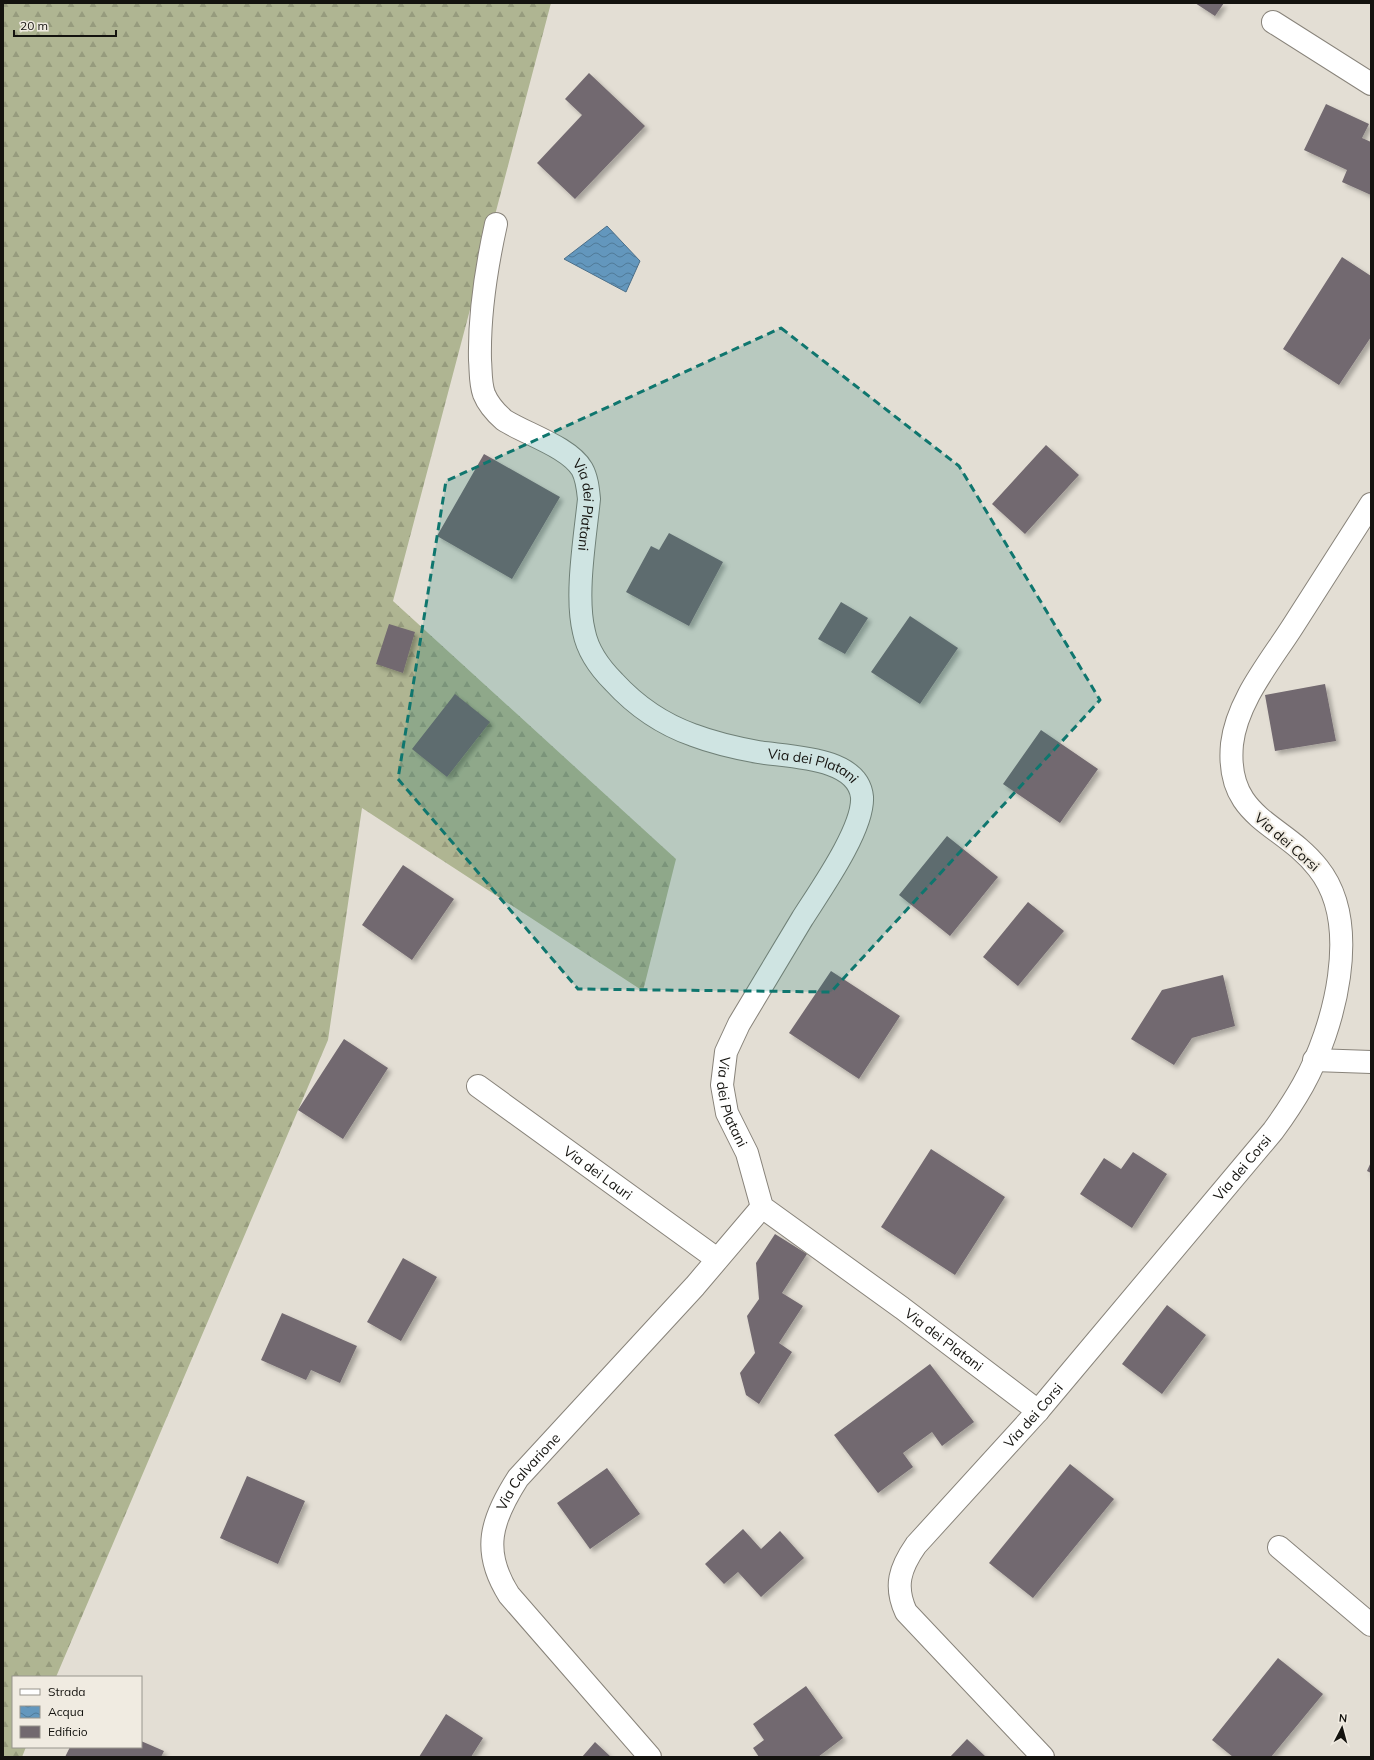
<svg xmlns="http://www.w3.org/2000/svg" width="1374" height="1760" font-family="Mulish,sans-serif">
<defs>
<pattern id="forest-firs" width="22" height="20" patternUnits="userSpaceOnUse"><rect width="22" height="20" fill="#afb592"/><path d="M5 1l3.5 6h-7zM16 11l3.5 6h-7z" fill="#969b7d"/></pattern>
<pattern id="water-waves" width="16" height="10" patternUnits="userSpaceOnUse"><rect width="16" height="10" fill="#6397bd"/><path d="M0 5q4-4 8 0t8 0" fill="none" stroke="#507a98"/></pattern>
<filter id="shadow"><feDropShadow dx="3.5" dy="3.5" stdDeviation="2" flood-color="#0004"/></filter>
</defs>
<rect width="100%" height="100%" fill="#e3ded4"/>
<!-- forest -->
<path fill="url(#forest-firs)" d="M 3,3 L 551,3 L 393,601 L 676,859 L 643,991 L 362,808 L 328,1040 L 56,1677 L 13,1677 L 13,1747 L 26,1747 L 22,1757 L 3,1757 Z"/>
<!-- water -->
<path fill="url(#water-waves)" stroke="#4b6f89" d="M 607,226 L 640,261 L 626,292 L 564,259 Z"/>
<!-- building -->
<path fill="#72696f" filter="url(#shadow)" d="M 1195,3 L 1224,3 L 1215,16 Z
M 589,73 L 645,126 L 575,199 L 537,163 L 582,115 L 565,99 Z
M 1326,104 L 1369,124 L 1362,138 L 1371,142 L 1371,195 L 1342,182 L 1347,170 L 1304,150 Z
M 1342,257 L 1371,276 L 1371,337 L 1339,385 L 1283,349 Z
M 1046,445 L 1079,475 L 1025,534 L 992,504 Z
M 484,454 L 560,497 L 512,579 L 437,536 Z
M 669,533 L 723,562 L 689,626 L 626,592 L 651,546 L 659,550 Z
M 841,602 L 868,618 L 845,654 L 818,639 Z
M 910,616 L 958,648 L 920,704 L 871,672 Z
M 389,624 L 415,632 L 403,673 L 376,664 Z
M 1325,684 L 1336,741 L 1275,751 L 1265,695 Z
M 455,694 L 490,722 L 447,777 L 412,749 Z
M 1041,730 L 1098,769 L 1060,823 L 1003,784 Z
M 947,836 L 998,877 L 950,936 L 899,895 Z
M 403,865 L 454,899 L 412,960 L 362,925 Z
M 1028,902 L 1064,931 L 1018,986 L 983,957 Z
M 831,971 L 900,1016 L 859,1079 L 789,1033 Z
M 1223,975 L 1235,1026 L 1192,1038 L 1174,1065 L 1131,1039 L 1162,990 Z
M 344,1039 L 388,1068 L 343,1139 L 298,1110 Z
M 931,1149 L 1005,1197 L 955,1275 L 881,1227 Z
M 1133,1152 L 1167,1174 L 1132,1228 L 1080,1194 L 1104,1158 L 1121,1169 Z
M 1371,1162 L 1371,1173 L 1367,1171 Z
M 775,1234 L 807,1254 L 782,1293 L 803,1306 L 779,1343 L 792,1352 L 759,1404 L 746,1395 L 740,1373 L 755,1353 L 747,1316 L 759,1299 L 756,1263 Z
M 403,1258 L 437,1277 L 401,1341 L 367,1322 Z
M 1167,1305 L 1206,1335 L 1162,1394 L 1122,1364 Z
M 282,1313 L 357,1346 L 340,1383 L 311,1370 L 306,1380 L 261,1360 Z
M 930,1364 L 974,1422 L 942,1446 L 932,1432 L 903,1453 L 913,1467 L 878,1493 L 834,1435 Z
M 1070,1464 L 1114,1499 L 1033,1598 L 989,1563 Z
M 607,1468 L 640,1514 L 590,1549 L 557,1503 Z
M 247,1476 L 305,1501 L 278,1564 L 220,1538 Z
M 743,1529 L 761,1549 L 780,1531 L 804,1558 L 761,1597 L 738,1572 L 724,1584 L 705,1564 Z
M 1278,1658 L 1323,1694 L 1271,1757 L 1233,1757 L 1212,1740 Z
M 806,1686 L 843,1738 L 818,1757 L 759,1757 L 753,1748 L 764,1740 L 753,1724 Z
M 446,1714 L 483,1738 L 471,1757 L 419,1757 Z
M 967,1739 L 986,1757 L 950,1757 Z
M 141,1741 L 164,1751 L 161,1757 L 65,1757 L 70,1747 L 141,1747 Z
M 595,1742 L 611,1757 L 582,1757 Z"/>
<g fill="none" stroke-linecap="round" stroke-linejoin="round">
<defs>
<g id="minor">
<path d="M 1273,22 L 1371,84"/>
<path id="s1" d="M 496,224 C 486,269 479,315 480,360 C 481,371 480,383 484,394 C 488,404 496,413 504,420 C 526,434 569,447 582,469 C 587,478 588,489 589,499 C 585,538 575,596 584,632 C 588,652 600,668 614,682 C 636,706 662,724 693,735 C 714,743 736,748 758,752 C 787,757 858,756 862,797 C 864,829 819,892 802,919 C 781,954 760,989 739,1024 L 726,1052 L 722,1085 L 727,1113 L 747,1153 L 762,1207 L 902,1308 L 1038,1411"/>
<path d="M 1314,1060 L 1371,1062"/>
<path id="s2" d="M 478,1086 L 717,1259"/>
<path d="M 1279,1547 L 1371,1625"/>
<path id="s3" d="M 650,1757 L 509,1595 C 481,1551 491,1520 518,1478 L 695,1286 L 762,1207"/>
<path id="s4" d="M 1043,1757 L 906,1612 C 894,1586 900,1568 916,1545 L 1038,1411 L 1273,1131 C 1284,1116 1294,1101 1303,1085 C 1334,1029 1363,924 1318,868 C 1282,822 1225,819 1232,744 C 1237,701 1270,662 1293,626 C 1319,586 1345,545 1371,504"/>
</g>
</defs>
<!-- minor casing -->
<use href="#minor" stroke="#88837a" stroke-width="24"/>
<!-- minor -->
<use href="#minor" stroke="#fff" stroke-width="22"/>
</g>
<!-- marked area -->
<path fill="#0f766e" fill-opacity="0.2" stroke="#0f766e" stroke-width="3" stroke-dasharray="8 5" stroke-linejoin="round" d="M 781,328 L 959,466 L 1100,700 L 831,992 L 578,989 L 398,779 L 446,481 Z"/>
<g text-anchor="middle" stroke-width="4" stroke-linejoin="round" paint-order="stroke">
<!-- street labels -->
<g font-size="14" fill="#14130f" stroke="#f0ebe1">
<text dy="5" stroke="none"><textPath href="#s1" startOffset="334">Via dei Platani</textPath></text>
<text dy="5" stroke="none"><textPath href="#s1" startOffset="742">Via dei Platani</textPath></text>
<text transform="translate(1287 842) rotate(41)" y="5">Via dei Corsi</text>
<text dy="5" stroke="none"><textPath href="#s1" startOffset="1149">Via dei Platani</textPath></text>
<text dy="5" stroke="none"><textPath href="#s4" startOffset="770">Via dei Corsi</textPath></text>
<text dy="5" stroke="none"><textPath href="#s2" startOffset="148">Via dei Lauri</textPath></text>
<text dy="5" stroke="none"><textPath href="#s1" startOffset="1485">Via dei Platani</textPath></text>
<text dy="5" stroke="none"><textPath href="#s4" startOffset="446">Via dei Corsi</textPath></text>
<text dy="5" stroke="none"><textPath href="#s3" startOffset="352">Via Calvarione</textPath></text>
</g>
</g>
<!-- border -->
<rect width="1374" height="1760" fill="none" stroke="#14130f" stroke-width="8"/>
<!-- legend -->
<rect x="12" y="1676" width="130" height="72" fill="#f0ebe1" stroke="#98958d"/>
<rect x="20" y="1689" width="20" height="6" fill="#ffffff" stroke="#98958d"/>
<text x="48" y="1696" font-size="12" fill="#14130f">Strada</text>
<rect x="20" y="1706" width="20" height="12" fill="url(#water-waves)" stroke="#98958d"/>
<text x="48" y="1716" font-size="12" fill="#14130f">Acqua</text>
<rect x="20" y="1726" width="20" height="12" fill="#72696f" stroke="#98958d"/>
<text x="48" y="1736" font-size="12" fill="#14130f">Edificio</text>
<!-- north arrow -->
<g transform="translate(1342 1728) rotate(6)" stroke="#f0ebe1" stroke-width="3" paint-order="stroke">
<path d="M0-3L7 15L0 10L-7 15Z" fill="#14130f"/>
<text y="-6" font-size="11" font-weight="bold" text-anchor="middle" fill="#14130f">N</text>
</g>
<!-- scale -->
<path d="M14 30v6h102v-6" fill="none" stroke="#14130f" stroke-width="2"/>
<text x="20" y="30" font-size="12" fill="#14130f" stroke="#f0ebe1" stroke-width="3" paint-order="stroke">20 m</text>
</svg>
